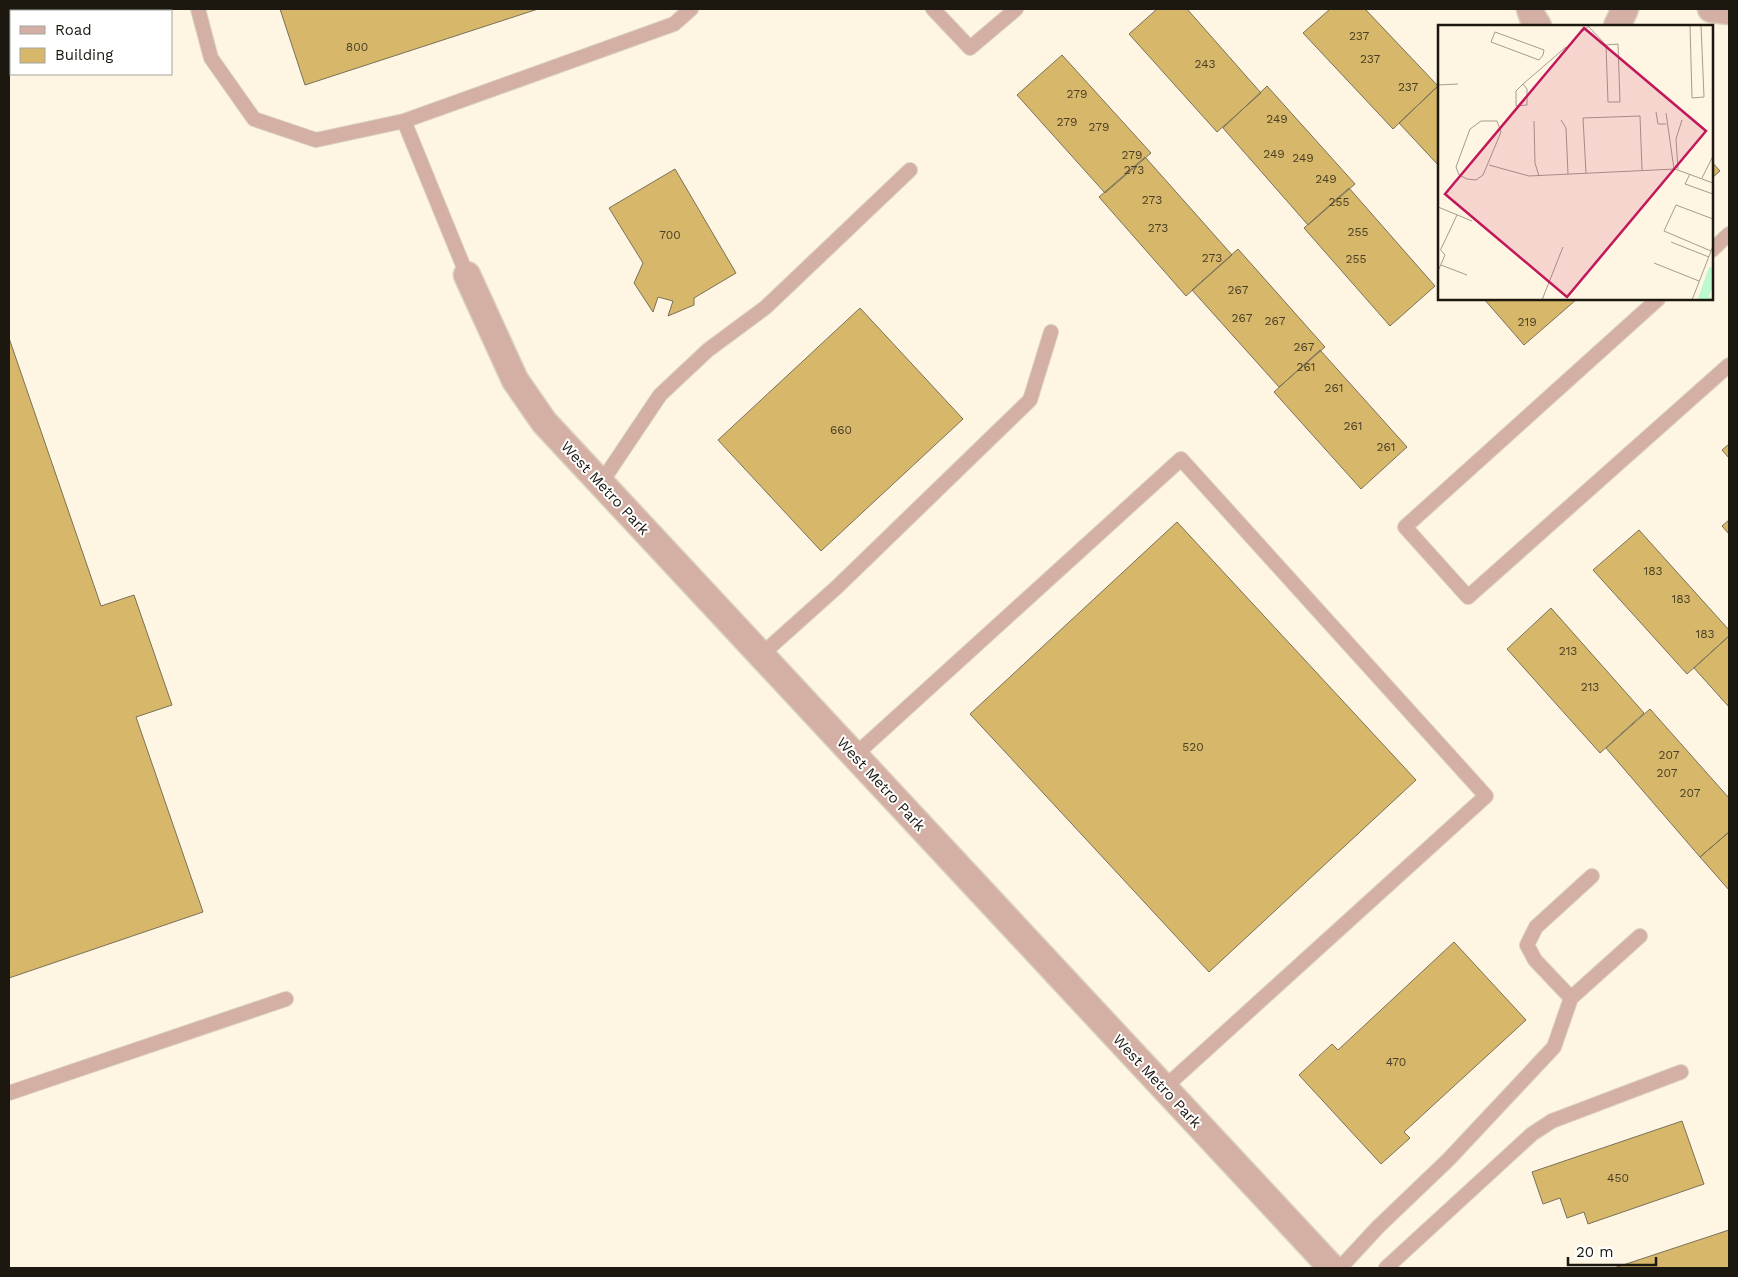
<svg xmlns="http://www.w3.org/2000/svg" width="1738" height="1277" font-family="'Work Sans',sans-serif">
<rect width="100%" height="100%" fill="#fef6e2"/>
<!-- building -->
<path fill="#d7b86a" stroke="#7a715b" d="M 280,9 L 538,9 L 305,85 Z
M 1157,9 L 1187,9 L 1261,93 L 1217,132 L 1129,34 Z
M 1330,9 L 1365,9 L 1438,86 L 1393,129 L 1303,33 Z
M 1062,55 L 1151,153 L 1105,193 L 1017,95 Z
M 1439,85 L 1439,166 L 1399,123 Z
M 1267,86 L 1355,184 L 1308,225 L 1223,128 Z
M 1145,157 L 1232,255 L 1186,296 L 1099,197 Z
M 1712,162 L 1720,171 L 1712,178 Z
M 675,169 L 736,273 L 694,298 L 694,305 L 668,316 L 673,301 L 658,297 L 653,312 L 634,283 L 643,263 L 609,208 Z
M 1349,188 L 1435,286 L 1390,326 L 1304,228 Z
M 1238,249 L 1325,347 L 1279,387 L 1192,290 Z
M 1484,299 L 1577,299 L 1524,345 Z
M 860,308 L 963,419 L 821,551 L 718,440 Z
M 9,338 L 101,606 L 134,595 L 172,705 L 136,717 L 203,912 L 9,978 Z
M 1320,350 L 1407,447 L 1361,489 L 1274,392 Z
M 1729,444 L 1729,458 L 1722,450 Z
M 1729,520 L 1729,534 L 1722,526 Z
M 1177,522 L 1416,780 L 1209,972 L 970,714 Z
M 1639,530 L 1729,630 L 1729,636 L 1687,674 L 1593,570 Z
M 1551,608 L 1644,713 L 1600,753 L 1507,649 Z
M 1729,636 L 1729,707 L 1694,668 Z
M 1650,709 L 1729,798 L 1729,832 L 1700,857 L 1606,748 Z
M 1729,832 L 1729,890 L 1700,857 Z
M 1454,942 L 1526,1020 L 1404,1132 L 1410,1138 L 1381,1164 L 1299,1075 L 1332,1044 L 1338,1050 Z
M 1682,1121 L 1704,1184 L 1588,1224 L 1584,1212 L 1567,1218 L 1560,1198 L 1543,1204 L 1532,1172 Z
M 1729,1230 L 1729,1268 L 1614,1268 Z"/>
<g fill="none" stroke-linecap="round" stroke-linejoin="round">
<defs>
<path id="lane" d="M 198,9 L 211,58 L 254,119 L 316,140 L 404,121 L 674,24 L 691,9
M 933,9 L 970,48 L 1016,9
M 404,121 L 467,275
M 1712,250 L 1729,234
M 1658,299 L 1405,527 L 1468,597 L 1729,365
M 601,483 L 660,395 L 708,350 L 766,307 L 910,170
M 761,655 L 837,587 L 1030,400 L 1051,332
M 854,756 L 1181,459 L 1486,796 L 1164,1088
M 1571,998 L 1535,960 L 1527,945 L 1536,927 L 1592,876
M 9,1093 L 286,999
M 1340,1268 L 1378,1227 L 1449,1159 L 1554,1047 L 1571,998 L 1640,936
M 1386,1268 L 1532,1134 L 1552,1121 L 1681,1072"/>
<path id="street" d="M 1530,9 L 1533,18 L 1538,26
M 1711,9 L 1729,11
M 1617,26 L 1625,9
M 467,275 L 515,380 L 544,422 L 1332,1268"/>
</defs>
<!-- lane casing -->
<use href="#lane" stroke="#dad2c0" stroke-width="16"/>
<!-- street casing -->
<use href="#street" stroke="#dad2c0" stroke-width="29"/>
<!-- lane -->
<use href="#lane" stroke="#d4afa3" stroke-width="14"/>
<!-- street -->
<use href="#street" stroke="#d4afa3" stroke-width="26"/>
</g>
<g text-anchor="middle" stroke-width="4" stroke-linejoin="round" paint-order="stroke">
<!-- number labels -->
<g font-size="12" fill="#4b4026">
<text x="1359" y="40">237</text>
<text x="357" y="51">800</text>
<text x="1370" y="63">237</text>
<text x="1205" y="68">243</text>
<text x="1408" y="91">237</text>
<text x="1077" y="98">279</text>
<text x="1277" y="123">249</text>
<text x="1067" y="126">279</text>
<text x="1099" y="131">279</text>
<text x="1274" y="158">249</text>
<text x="1132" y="159">279</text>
<text x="1303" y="162">249</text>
<text x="1134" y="174">273</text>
<text x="1326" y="183">249</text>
<text x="1152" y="204">273</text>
<text x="1339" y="206">255</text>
<text x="1158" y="232">273</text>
<text x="1358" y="236">255</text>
<text x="670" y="239">700</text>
<text x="1212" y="262">273</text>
<text x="1356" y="263">255</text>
<text x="1238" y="294">267</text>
<text x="1242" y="322">267</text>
<text x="1275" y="325">267</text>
<text x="1527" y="326">219</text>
<text x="1304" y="351">267</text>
<text x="1306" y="371">261</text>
<text x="1334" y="392">261</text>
<text x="1353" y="430">261</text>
<text x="841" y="434">660</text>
<text x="1386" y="451">261</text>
<text x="1653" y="575">183</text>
<text x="1681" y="603">183</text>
<text x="1705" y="638">183</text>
<text x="1568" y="655">213</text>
<text x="1590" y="691">213</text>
<text x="1193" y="751">520</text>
<text x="1669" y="759">207</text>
<text x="1667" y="777">207</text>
<text x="1690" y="797">207</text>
<text x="1396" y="1066">470</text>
<text x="1618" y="1182">450</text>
</g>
<!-- street labels -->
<g font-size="15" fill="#1c1810" stroke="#fff">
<text transform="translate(605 488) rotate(47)" y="5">West Metro Park</text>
<text transform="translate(881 784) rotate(47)" y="5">West Metro Park</text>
<text transform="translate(1157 1081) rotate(47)" y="5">West Metro Park</text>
</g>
</g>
<!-- overview -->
<g transform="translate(1438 25)">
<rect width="275" height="275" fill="#fef6e2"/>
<path d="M 271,242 L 275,242 L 275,261 L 271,271 L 275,275 L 265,275 L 260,273 Z" fill="#bcf9cf"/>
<path fill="none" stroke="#a49d8e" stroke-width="1" d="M 252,0 L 254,73 L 266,72 L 263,0M 150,1 L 168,20 L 180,19 L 182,77 L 170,77 L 168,20M 57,7 L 106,25 L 105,30 L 101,35 L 53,17 ZM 137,13 L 152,0M 85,59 L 89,64 L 89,80 L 78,81 L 78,66 L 85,59 L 128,22M 0,60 L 20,59M 218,87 L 220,99 L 228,99M 228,88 L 236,144M 123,95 L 128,103 L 130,149M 43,96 L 59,96 L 63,107 L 45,150 L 38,155 L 29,154 L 21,150 L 18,142 L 32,104 ZM 96,96 L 97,138 L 101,151M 51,140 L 91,151 L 237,144 L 275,158M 240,144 L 238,114 L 244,95M 148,148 L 145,93 L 202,91 L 204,145M 252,149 L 247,159 L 275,169M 264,153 L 275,131M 0,182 L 34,196M 233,217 L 271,232M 3,224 L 19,190M 273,226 L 226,206 L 238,180 L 275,194M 216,238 L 261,256M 3,240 L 29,250M 0,246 L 7,230 L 2,224M 104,275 L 125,222M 254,275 L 275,221"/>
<path fill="#c2185b" fill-opacity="0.15" stroke="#c2185b" stroke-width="2.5" d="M 146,3 L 268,106 L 129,272 L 7,169 Z"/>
<rect width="275" height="275" fill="none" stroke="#1c1810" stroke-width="2.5"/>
</g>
<!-- border -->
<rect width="1738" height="1277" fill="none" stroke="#1c1810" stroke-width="20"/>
<!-- legend -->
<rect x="10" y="10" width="162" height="65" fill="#ffffff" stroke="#a4a39f"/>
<rect x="20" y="26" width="25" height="8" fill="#d4afa3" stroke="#a4a39f"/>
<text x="55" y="35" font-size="15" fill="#1c1810">Road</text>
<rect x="20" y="48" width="25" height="15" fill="#d7b86a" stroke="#a4a39f"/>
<text x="55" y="60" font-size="15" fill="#1c1810">Building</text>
<!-- scale -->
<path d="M1568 1257v8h88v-8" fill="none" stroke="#1c1810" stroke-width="2.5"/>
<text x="1576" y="1257" font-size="15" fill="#1c1810" stroke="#ffffff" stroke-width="4" paint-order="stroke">20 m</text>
</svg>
